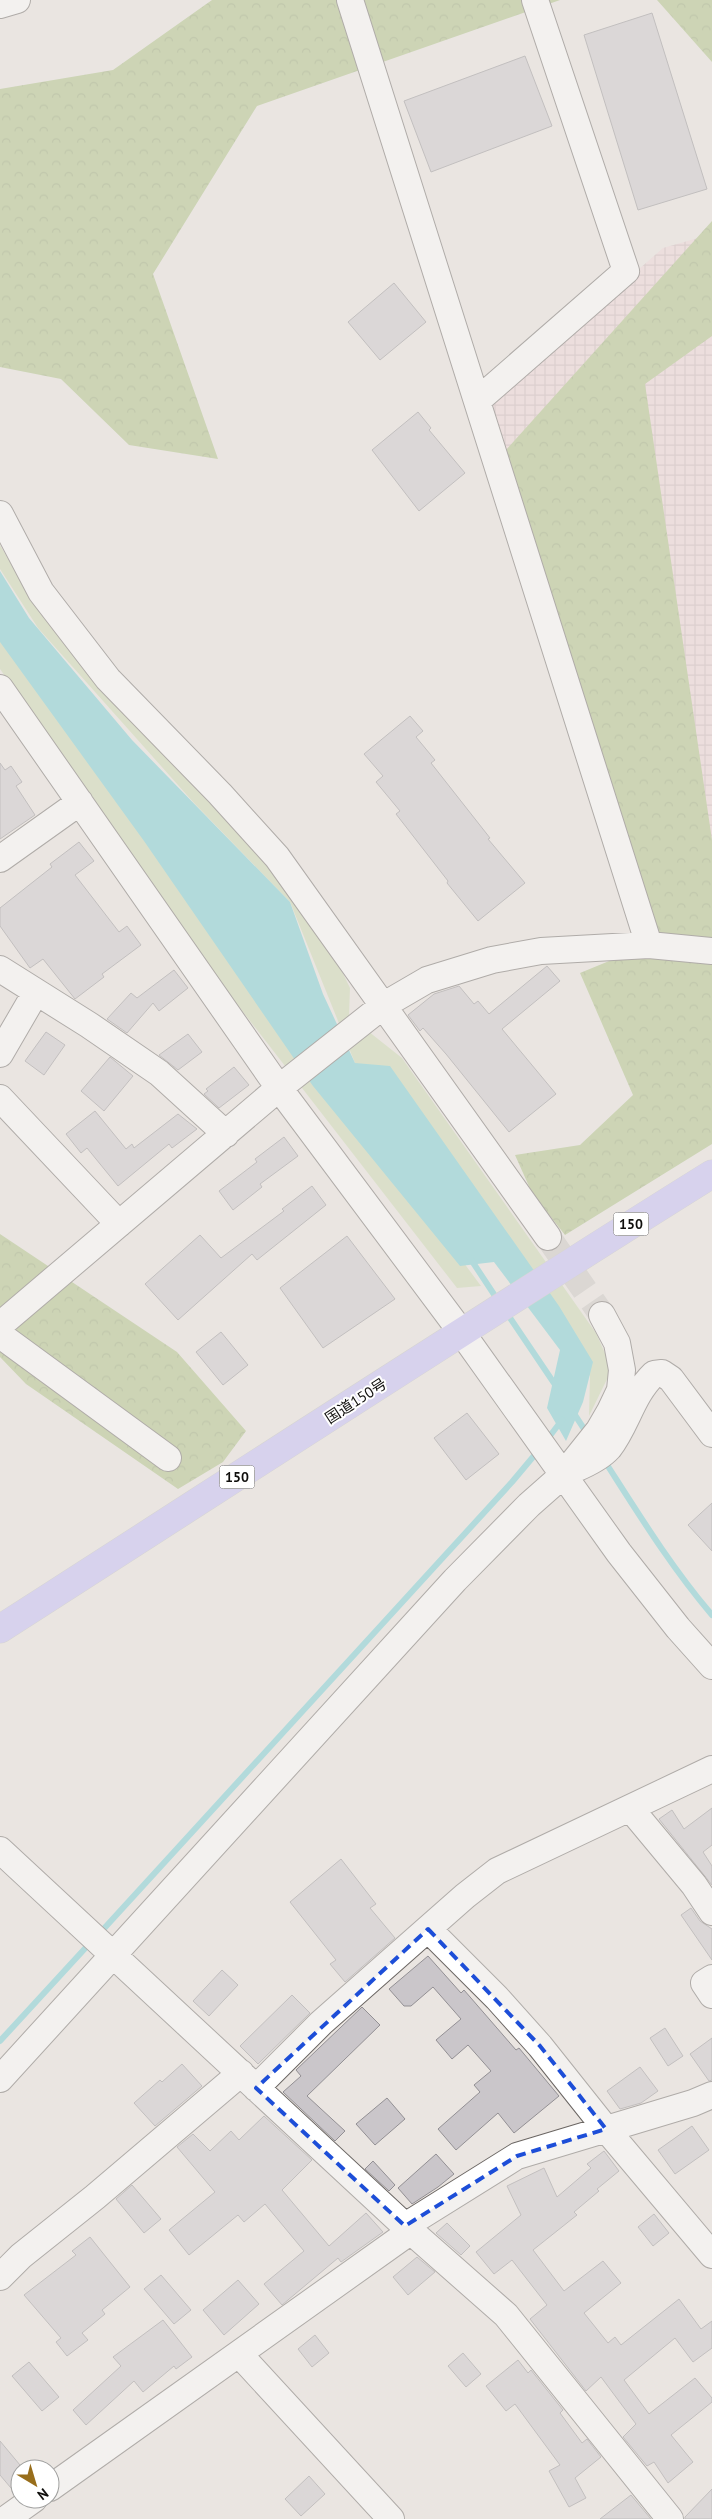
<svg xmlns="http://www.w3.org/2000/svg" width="712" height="2519" font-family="'PT Sans','Noto Sans JP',sans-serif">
<defs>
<pattern id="industrial-grid" width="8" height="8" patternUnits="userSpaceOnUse" patternTransform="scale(1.25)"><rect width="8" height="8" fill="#efd4d7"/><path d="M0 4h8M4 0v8" fill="none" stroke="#ccb5b7"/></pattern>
<pattern id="forest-crowns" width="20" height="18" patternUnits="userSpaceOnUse" patternTransform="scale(1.25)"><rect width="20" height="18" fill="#aabf7e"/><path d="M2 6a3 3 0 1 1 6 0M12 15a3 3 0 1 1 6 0" fill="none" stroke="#91a36c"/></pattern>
</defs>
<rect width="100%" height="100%" fill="#eae5e1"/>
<!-- industrial -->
<path fill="url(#industrial-grid)" d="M 712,234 L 712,934 L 653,930 L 486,403 L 663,248 Z"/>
<!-- green -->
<path fill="#cad8ae" d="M 0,545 L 36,606 L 92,676 L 149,730 L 267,865 L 339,965 L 350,988 L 349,1016 L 402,1058 L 596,1333 L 612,1369 L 589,1416 L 590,1376 L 355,1063 L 290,902 L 194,803 L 38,628 L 0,569 Z
M 0,638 L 481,1286 L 457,1288 L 195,950 L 0,669 Z"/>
<!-- forest -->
<path fill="url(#forest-crowns)" d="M 212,0 L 560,0 L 257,106 L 153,274 L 218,459 L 129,445 L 61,379 L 0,367 L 0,89 L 113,70 Z
M 657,0 L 712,0 L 712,62 Z
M 712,221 L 712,336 L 645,384 L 712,840 L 712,1144 L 565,1235 L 532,1193 L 515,1155 L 580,1145 L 633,1095 L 580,973 L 648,945 L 496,461 Z
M 0,1234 L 177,1352 L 246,1431 L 223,1462 L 178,1489 L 26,1384 L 0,1357 Z"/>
<!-- water -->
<path fill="#6fcdd3" d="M 0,571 L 29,618 L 132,740 L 290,902 L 323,994 L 355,1063 L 390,1066 L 559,1306 L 593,1362 L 583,1402 L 566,1441 L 547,1408 L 560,1350 L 494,1262 L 460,1266 L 313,1086 L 144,841 L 0,642 Z"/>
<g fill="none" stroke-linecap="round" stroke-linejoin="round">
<!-- stream -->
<path stroke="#6fcdd3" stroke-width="6" d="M 470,1258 L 499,1302
M 506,1312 L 558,1389
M 573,1412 L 588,1435
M 546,1441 L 562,1420
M 604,1460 C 638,1513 671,1567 712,1615
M 99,1934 L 512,1482 L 538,1451
M 0,2041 L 90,1943"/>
</g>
<!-- building -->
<path fill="#cac6ca" stroke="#939094" d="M 652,13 L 707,189 L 638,210 L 584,35 Z
M 525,56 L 552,126 L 431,172 L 404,101 Z
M 394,283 L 426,322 L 380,360 L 348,322 Z
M 418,412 L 431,428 L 429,430 L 465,473 L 419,511 L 372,450 Z
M 410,716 L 423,731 L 416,737 L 435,760 L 431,763 L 490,838 L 488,839 L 525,883 L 478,921 L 447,883 L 448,881 L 396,814 L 400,811 L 376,782 L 383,776 L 364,754 Z
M 0,763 L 5,770 L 11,766 L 22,782 L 16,786 L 35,815 L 0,839 Z
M 79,842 L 94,861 L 75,875 L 119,932 L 127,926 L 141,945 L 102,974 L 104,977 L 75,999 L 43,959 L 30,968 L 0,926 L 0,908 L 52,867 L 50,864 Z
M 547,966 L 560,981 L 502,1029 L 556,1094 L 509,1132 L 446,1054 L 423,1028 L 420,1031 L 408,1015 L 434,994 L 459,986 L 474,1004 L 478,1001 L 489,1014 Z
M 174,970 L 188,988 L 159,1011 L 153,1003 L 127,1033 L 107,1019 L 131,993 L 137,998 Z
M 46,1032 L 65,1045 L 44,1075 L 25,1061 Z
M 188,1034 L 202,1052 L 178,1070 L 159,1055 Z
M 110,1057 L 133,1076 L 104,1111 L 81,1091 Z
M 234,1067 L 249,1085 L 219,1108 L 204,1094 L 208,1091 L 206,1089 Z
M 95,1111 L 126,1149 L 132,1144 L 134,1148 L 178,1114 L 197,1129 L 172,1148 L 169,1144 L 118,1186 L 87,1148 L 81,1153 L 66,1134 Z
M 284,1137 L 298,1156 L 260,1184 L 262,1187 L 233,1210 L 219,1191 L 257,1162 L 255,1159 Z
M 312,1186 L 326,1205 L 257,1260 L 252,1254 L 178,1320 L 145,1284 L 200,1235 L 221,1258 L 284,1211 L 282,1209 Z
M 347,1236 L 395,1299 L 323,1348 L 280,1288 Z
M 221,1332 L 248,1365 L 223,1385 L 196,1352 Z
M 467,1413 L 499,1454 L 466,1480 L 434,1438 Z
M 712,1503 L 712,1551 L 688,1525 Z
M 712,1808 L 712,1845 L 703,1852 L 712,1866 L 712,1885 L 659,1819 L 672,1810 L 684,1829 Z
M 341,1859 L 376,1904 L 370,1908 L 395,1938 L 345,1982 L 330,1964 L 336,1960 L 290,1902 Z
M 691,1908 L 700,1921 L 712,1929 L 712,1960 L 681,1915 Z
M 428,1956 L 461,1993 L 464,1990 L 516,2050 L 519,2048 L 559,2096 L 514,2133 L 498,2113 L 456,2150 L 438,2129 L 480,2092 L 474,2085 L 491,2071 L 468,2045 L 452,2059 L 436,2040 L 461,2019 L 433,1987 L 411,2006 L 404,2006 L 389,1989 Z
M 222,1970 L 238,1985 L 209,2016 L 193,2001 Z
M 292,1995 L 310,2013 L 258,2064 L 240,2046 Z
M 362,2007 L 380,2025 L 307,2096 L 345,2131 L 335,2141 L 283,2092 L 301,2076 L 296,2070 Z
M 665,2028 L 683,2056 L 668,2066 L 650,2038 Z
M 712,2038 L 712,2080 L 709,2081 L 690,2054 Z
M 182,2064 L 202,2086 L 155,2126 L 134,2103 L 160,2080 L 162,2082 Z
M 640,2067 L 658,2091 L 641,2103 L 620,2109 L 607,2091 Z
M 387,2098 L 405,2119 L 375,2145 L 356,2124 Z
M 264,2116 L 312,2160 L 282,2190 L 329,2246 L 366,2213 L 383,2232 L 341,2262 L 338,2258 L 282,2305 L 264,2284 L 304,2251 L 265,2204 L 244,2222 L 238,2215 L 189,2255 L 169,2230 L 215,2192 L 177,2147 L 193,2134 L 210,2151 L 231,2131 L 239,2140 Z
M 692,2126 L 709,2150 L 675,2174 L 658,2150 Z
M 604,2151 L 619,2171 L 597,2189 L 599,2191 L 574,2212 L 577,2215 L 533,2250 L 564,2291 L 603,2261 L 621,2283 L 584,2313 L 608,2343 L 615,2337 L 621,2345 L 679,2299 L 701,2329 L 712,2321 L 712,2348 L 693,2362 L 675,2338 L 624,2380 L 649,2414 L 695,2378 L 712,2398 L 712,2402 L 671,2435 L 693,2462 L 668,2483 L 654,2462 L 647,2466 L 623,2437 L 636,2424 L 601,2377 L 586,2391 L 530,2319 L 547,2305 L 512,2260 L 494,2274 L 476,2252 L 521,2215 L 507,2186 L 544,2168 L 557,2197 L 591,2168 L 587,2164 Z
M 436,2154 L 454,2174 L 438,2187 L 412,2204 L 398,2188 Z
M 373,2161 L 395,2185 L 389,2191 L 365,2169 Z
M 132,2185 L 161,2219 L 144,2233 L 116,2199 Z
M 654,2214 L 669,2233 L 653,2246 L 638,2227 Z
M 447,2223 L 470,2246 L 461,2255 L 436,2233 Z
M 90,2237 L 130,2287 L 102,2310 L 105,2314 L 82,2333 L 88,2340 L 67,2356 L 56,2342 L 61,2338 L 24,2295 L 76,2255 L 72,2251 Z
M 417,2257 L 435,2272 L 408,2295 L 393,2277 Z
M 161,2275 L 191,2310 L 174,2324 L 144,2289 Z
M 238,2280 L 259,2304 L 224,2335 L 203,2310 Z
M 163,2320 L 192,2357 L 176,2369 L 174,2366 L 143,2392 L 134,2381 L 86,2425 L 73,2410 L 121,2366 L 113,2357 Z
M 315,2335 L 329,2353 L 312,2367 L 298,2349 Z
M 463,2353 L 481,2374 L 466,2387 L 448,2366 Z
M 518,2360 L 528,2373 L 531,2370 L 563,2410 L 560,2413 L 582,2443 L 587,2439 L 601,2457 L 575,2478 L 586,2498 L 569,2507 L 549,2471 L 560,2465 L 515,2404 L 506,2411 L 486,2386 Z
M 29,2362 L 59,2397 L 42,2411 L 12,2376 Z
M 0,2441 L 20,2465 L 20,2491 L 16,2494 L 0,2475 Z
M 309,2476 L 325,2494 L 301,2516 L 285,2499 Z
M 712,2489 L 712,2519 L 685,2519 L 685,2517 Z
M 631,2495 L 651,2519 L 600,2519 Z"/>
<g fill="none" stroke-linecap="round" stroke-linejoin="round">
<!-- minor-tunnel -->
<path stroke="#c9c5c1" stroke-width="26" stroke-dasharray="26 13" stroke-linecap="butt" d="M 548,1237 L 602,1315"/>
<defs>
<path id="minor" d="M 350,0 L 649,945
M 0,5 L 17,0
M 477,401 L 626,271 L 535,0
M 0,514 L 41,592 L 108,679 L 220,794 L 277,857 L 548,1237
M 0,688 L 279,1088 L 462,1333 L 619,1553 L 678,1628 L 712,1666
M 0,859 L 80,802
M 0,969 L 89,1025 L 159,1073 L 226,1134
M 0,1054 L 36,992
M 0,1098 L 119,1224
M 0,1325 L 279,1088 L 384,1005 L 427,980 L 492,960 L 541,951 L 649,945 L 712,951
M 0,1335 L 168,1458
M 575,1469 C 587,1464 600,1458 609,1448 C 627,1425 632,1395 654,1374 L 662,1373 L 671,1379 L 712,1434
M 630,1808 L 694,1885 L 712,1912
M 0,1850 L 405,2226 L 506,2315 L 670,2519
M 428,1929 L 497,1998 L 540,2046 L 606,2129 L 712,2255
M 712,1978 L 704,1983 L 712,1995
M 0,2079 L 455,1580 L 529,1505 L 563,1475 L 599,1430 L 610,1411 L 620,1390 L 622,1370 L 617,1343 L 602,1315
M 256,2088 L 321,2023 L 465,1896 L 497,1871 L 712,1769
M 405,2226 L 517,2156 L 693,2103 L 712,2095
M 0,2277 L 21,2256 L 95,2197 L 241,2073
M 239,2354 L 391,2519
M 50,2488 L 411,2231
M 6,2519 L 34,2499"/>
<path id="highway" d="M 0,1629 C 237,1477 473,1323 712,1174"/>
</defs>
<!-- minor casing -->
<use href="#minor" stroke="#6b6663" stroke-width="28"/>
<!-- highway casing -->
<use href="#highway" stroke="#c1c1c0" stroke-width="29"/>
<!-- minor -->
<use href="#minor" stroke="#fff" stroke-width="26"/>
<!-- highway -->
<use href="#highway" stroke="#c2bafa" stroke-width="28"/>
</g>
<!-- marked area -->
<path d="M0 0H712V2519H0ZM 428,1929 L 540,2046 L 606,2129 L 517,2156 L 405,2226 L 256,2088 Z" fill="#eae5e1" fill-opacity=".55" fill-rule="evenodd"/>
<path fill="none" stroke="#1d4ed8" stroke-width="4" stroke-dasharray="10 6" stroke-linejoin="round" d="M 428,1929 L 540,2046 L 606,2129 L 517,2156 L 405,2226 L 256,2088 Z"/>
<g text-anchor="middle" stroke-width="4" stroke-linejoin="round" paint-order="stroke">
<!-- shield labels -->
<g fill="#fff" stroke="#585756" stroke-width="1">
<rect x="613.5" y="1212.5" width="35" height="23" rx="4"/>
<rect x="219.5" y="1465.5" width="35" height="23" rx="4"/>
</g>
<g font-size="14" font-weight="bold" fill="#100f0d">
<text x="631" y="1229">150</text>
<text x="237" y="1482">150</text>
</g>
<!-- street labels -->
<g font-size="15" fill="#100f0d" stroke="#fff">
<text transform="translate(356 1401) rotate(-33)" y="5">国道150号</text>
</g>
</g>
<!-- north arrow -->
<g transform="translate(35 2484) rotate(142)"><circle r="24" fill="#ffffff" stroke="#9f9f9e"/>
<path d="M0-4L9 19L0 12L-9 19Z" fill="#986e1b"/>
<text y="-8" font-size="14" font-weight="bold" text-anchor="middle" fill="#100f0d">N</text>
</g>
</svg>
